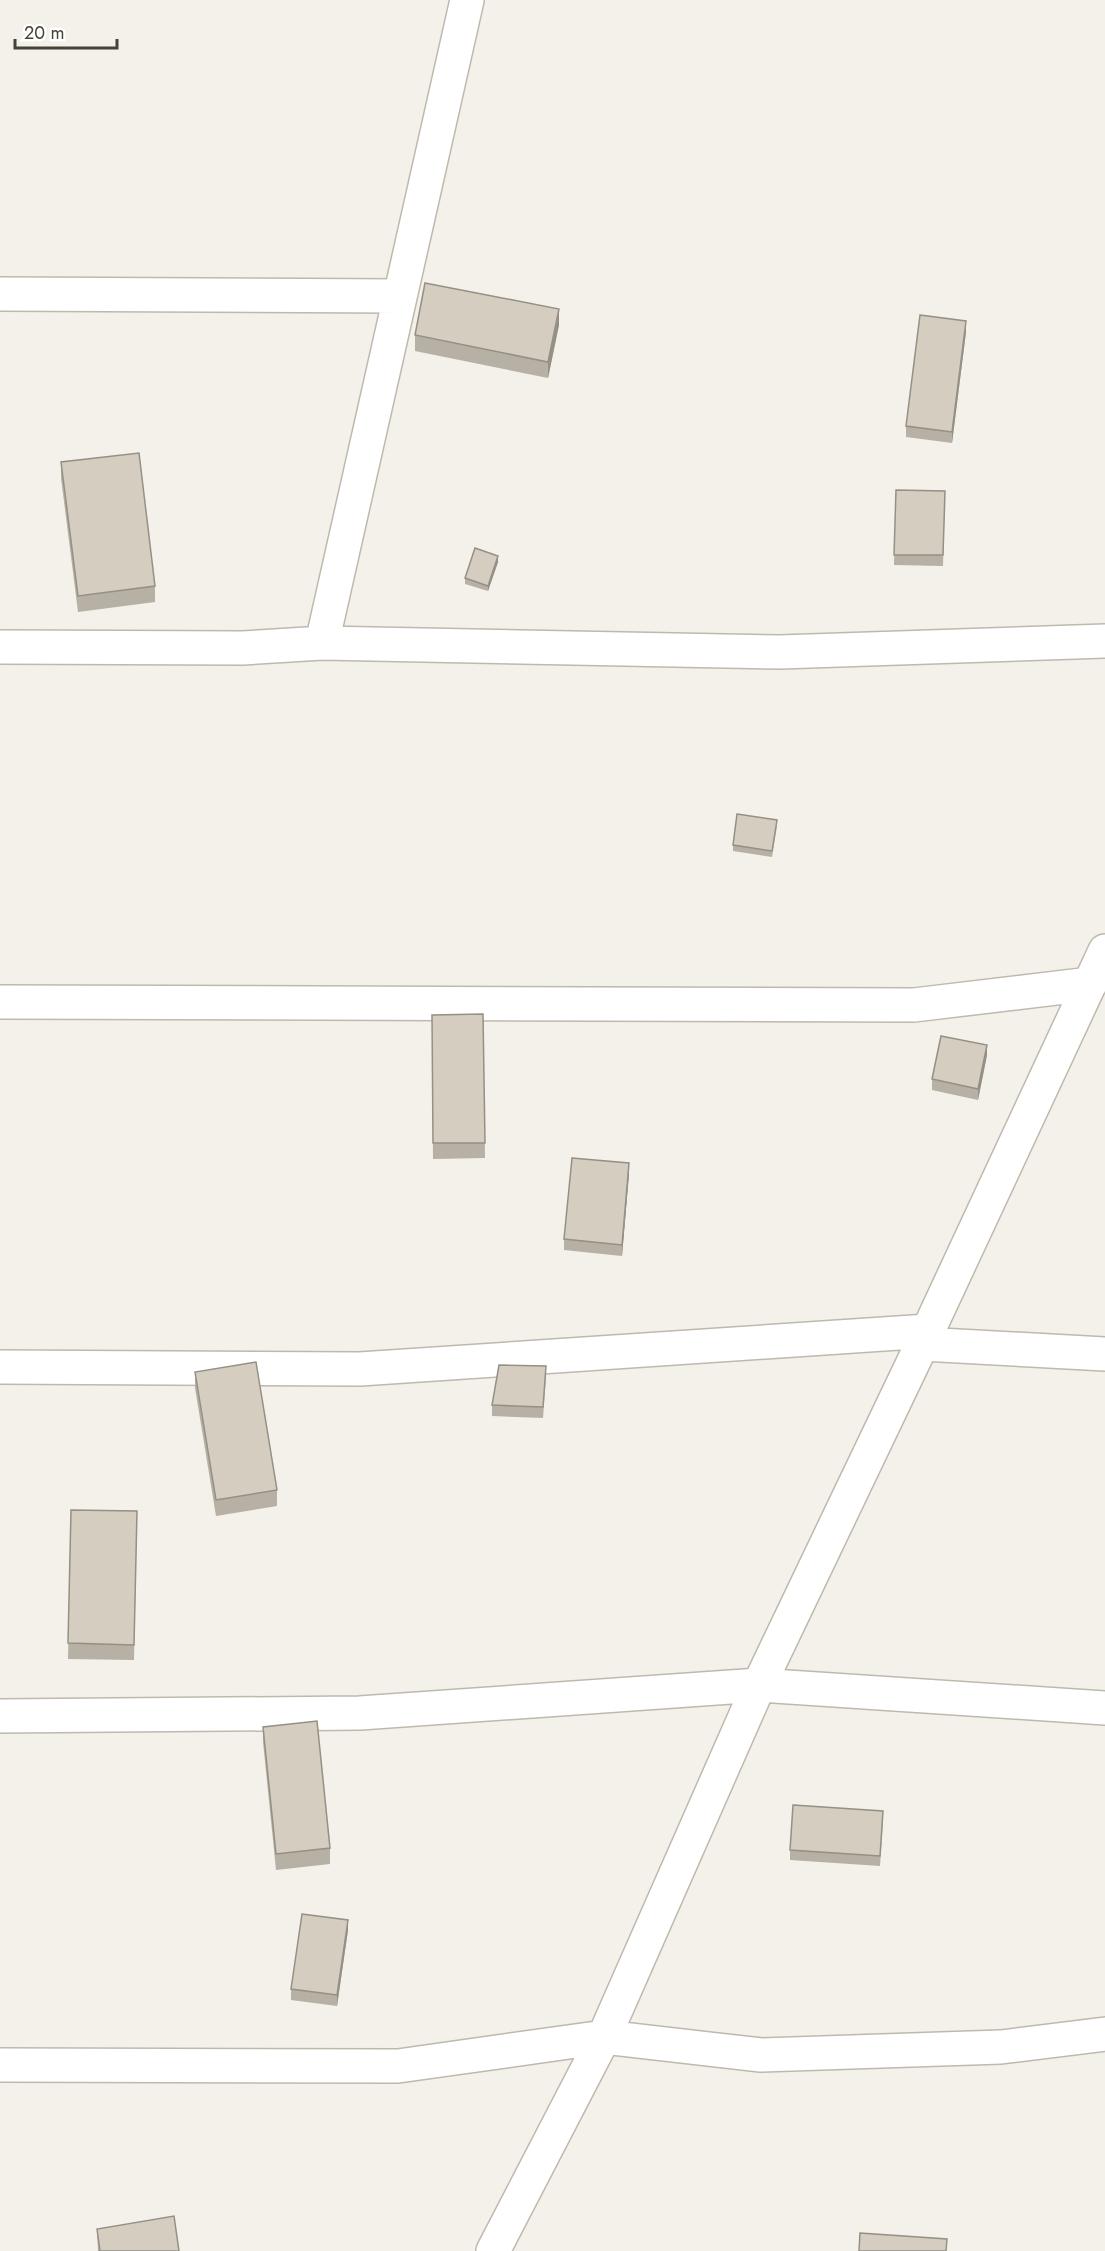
<svg xmlns="http://www.w3.org/2000/svg" width="1105" height="2251" font-family="Jost,sans-serif">
<rect width="100%" height="100%" fill="#f4f1ea"/>
<g fill="none" stroke-linecap="round" stroke-linejoin="round">
<defs>
<path id="minor" d="M 0,294 L 400,296
M 322,643 L 467,0
M 0,647 L 243,648 L 322,643 L 780,652 L 1105,641
M 0,1002 L 914,1005 L 1090,984
M 922,1344 L 1105,1354
M 0,1367 L 360,1369 L 928,1331
M 0,1716 L 360,1713 L 759,1685 L 1105,1708
M 0,2065 L 398,2066 L 604,2037 L 761,2055 L 1001,2047 L 1105,2034
M 493,2251 L 604,2037 L 759,1685 L 922,1344 L 1105,951"/>
</defs>
<!-- minor casing -->
<use href="#minor" stroke="#bfb9ad" stroke-width="36"/>
<!-- minor -->
<use href="#minor" stroke="#fff" stroke-width="33"/>
</g>
<!-- wall -->
<path fill="#b6b0a5" d="M 559,325 L 548,378 L 415,351 L 415,335 Z
M 966,332 L 952,443 L 906,437 L 906,426 Z
M 61,462 L 155,586 L 155,602 L 78,612 L 61,478 Z
M 896,490 L 945,491 L 943,566 L 894,565 Z
M 498,562 L 488,591 L 465,584 L 465,578 Z
M 777,826 L 772,857 L 733,851 L 733,845 Z
M 483,1014 L 485,1158 L 433,1159 L 432,1015 Z
M 987,1055 L 978,1100 L 932,1090 L 932,1079 Z
M 629,1174 L 622,1256 L 564,1250 L 564,1239 Z
M 195,1372 L 277,1490 L 277,1506 L 216,1516 L 195,1388 Z
M 546,1377 L 543,1418 L 492,1416 L 492,1405 Z
M 71,1510 L 137,1511 L 134,1660 L 68,1659 Z
M 263,1727 L 330,1848 L 330,1864 L 276,1870 L 263,1742 Z
M 883,1822 L 880,1866 L 790,1860 L 790,1850 Z
M 348,1930 L 337,2006 L 291,2000 L 291,1989 Z
M 97,2229 L 179,2251 L 98,2251 Z"/>
<!-- shaded-wall -->
<path fill="#949086" d="M 559,309 L 559,325 L 548,378 L 548,362 Z
M 966,321 L 966,332 L 952,443 L 952,432 Z
M 498,556 L 498,562 L 488,591 L 488,586 Z
M 987,1045 L 987,1055 L 978,1100 L 978,1089 Z
M 629,1163 L 629,1174 L 622,1256 L 622,1245 Z
M 348,1920 L 348,1930 L 337,2006 L 337,1995 Z"/>
<!-- building -->
<path fill="#d4cdc0" stroke="#949086" stroke-width="1.5" d="M 425,283 L 559,309 L 548,362 L 415,335 Z
M 920,315 L 966,321 L 952,432 L 906,426 Z
M 139,453 L 155,586 L 78,596 L 61,462 Z
M 896,490 L 945,491 L 943,555 L 894,555 Z
M 475,548 L 498,556 L 488,586 L 465,578 Z
M 737,814 L 777,820 L 772,851 L 733,845 Z
M 483,1014 L 485,1143 L 433,1143 L 432,1015 Z
M 941,1036 L 987,1045 L 978,1089 L 932,1079 Z
M 572,1158 L 629,1163 L 622,1245 L 564,1239 Z
M 256,1362 L 277,1490 L 216,1500 L 195,1372 Z
M 499,1365 L 546,1366 L 543,1407 L 492,1405 Z
M 71,1510 L 137,1511 L 134,1645 L 68,1643 Z
M 317,1721 L 330,1848 L 276,1854 L 263,1727 Z
M 793,1805 L 883,1811 L 880,1856 L 790,1850 Z
M 302,1914 L 348,1920 L 337,1995 L 291,1989 Z
M 174,2216 L 179,2251 L 100,2251 L 97,2229 Z
M 860,2233 L 947,2239 L 946,2251 L 859,2251 Z"/>
<!-- scale -->
<path d="M15 39v9h102v-9" fill="none" stroke="#474238" stroke-width="3"/>
<text x="24" y="39" font-size="18" fill="#474238" stroke="#ffffff" stroke-width="4.5" paint-order="stroke">20 m</text>
</svg>
